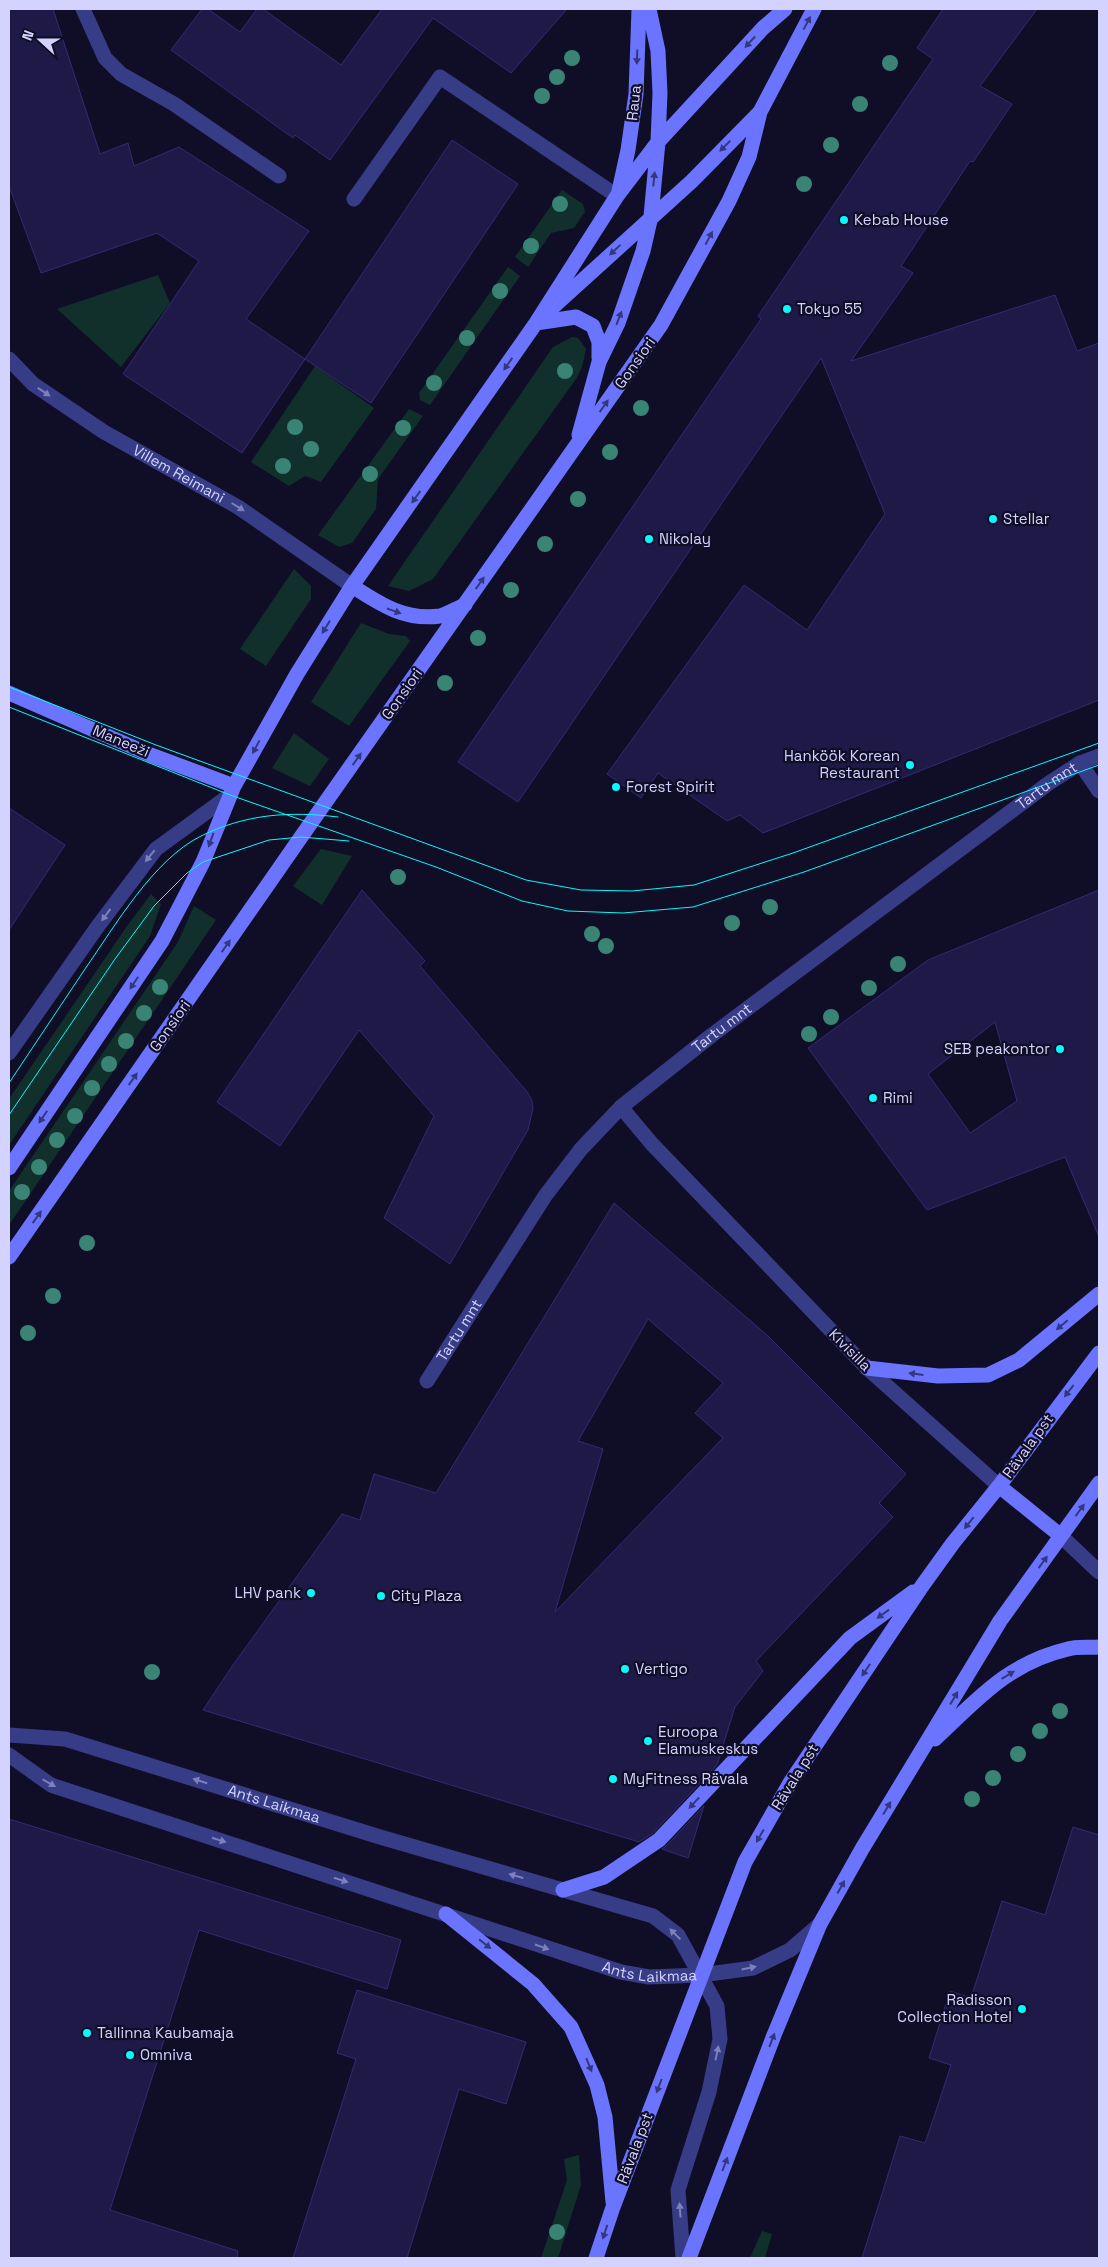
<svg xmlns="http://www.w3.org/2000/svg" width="1108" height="2267" font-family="'Space Grotesk',sans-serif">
<rect width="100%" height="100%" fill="#100e26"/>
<!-- green -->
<path fill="#11302c" d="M 562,190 L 583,204 L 585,212 L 574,228 L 551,233 L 528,267 L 515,257 Z
M 508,267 L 520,276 L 430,405 L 420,400 L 419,393 Z
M 158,275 L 170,303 L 121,367 L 57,309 Z
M 572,337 L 578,338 L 586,349 L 582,367 L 576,379 L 433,579 L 409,591 L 388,586 L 553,347 Z
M 315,366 L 374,408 L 321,482 L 305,476 L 289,486 L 251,462 Z
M 409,409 L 423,416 L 378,479 L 376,509 L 352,543 L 339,547 L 318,535 Z
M 294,569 L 311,586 L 311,599 L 266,666 L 240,649 Z
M 361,623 L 389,634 L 406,636 L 410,641 L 349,726 L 311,702 Z
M 294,733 L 329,759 L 310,786 L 272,768 Z
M 321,849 L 352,856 L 322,905 L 293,886 Z
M 151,894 L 161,904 L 150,936 L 9,1145 L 9,1099 L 125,929 Z
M 194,906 L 216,920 L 9,1225 L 9,1191 L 178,942 Z
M 579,2155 L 581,2185 L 558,2258 L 541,2258 L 567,2180 L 564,2159 Z
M 762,2231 L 772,2234 L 765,2258 L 750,2258 Z"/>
<!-- building -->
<path fill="#1f1948" stroke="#322b74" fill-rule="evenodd" d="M 9,9 L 53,9 L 100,154 L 128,143 L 134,166 L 179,147 L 309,231 L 246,319 L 305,359 L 242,453 L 123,374 L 199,261 L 157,233 L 41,273 L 9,186 Z
M 202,9 L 208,9 L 240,32 L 257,9 L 263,9 L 341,65 L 382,9 L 567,9 L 511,73 L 433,18 L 330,160 L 295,135 L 293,138 L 171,50 Z
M 943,9 L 1037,9 L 980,86 L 1012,104 L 973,162 L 970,161 L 901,266 L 913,273 L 851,361 L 1055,295 L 1077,351 L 1099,343 L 1099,700 L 763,833 L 740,815 L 727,821 L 658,773 L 641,798 L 607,774 L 744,585 L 807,630 L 885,514 L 821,358 L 518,802 L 458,762 L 761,319 L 758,316 L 933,59 L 917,48 Z
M 452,140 L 518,184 L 371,403 L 305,359 Z
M 9,808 L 65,845 L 9,930 Z
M 362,890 L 425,961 L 420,966 L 528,1093 L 532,1101 L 533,1108 L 528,1130 L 450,1264 L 384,1218 L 434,1116 L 359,1030 L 280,1146 L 217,1102 Z
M 1099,890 L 1099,1237 L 1065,1157 L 927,1210 L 808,1048 L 928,960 ZM 995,1022 L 1017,1101 L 970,1133 L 928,1074 Z
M 614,1203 L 768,1336 L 906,1474 L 879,1503 L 893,1517 L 756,1661 L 763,1671 L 735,1707 L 717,1765 L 653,1833 L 639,1842 L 203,1710 L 233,1665 L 342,1514 L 360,1520 L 374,1474 L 436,1493 ZM 648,1319 L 723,1383 L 695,1413 L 723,1438 L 555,1612 L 603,1449 L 578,1441 Z
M 704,1806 L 688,1858 L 662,1849 L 666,1846 Z
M 9,1819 L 401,1940 L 387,1989 L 199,1930 L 110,2210 L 238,2251 L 237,2258 L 9,2258 Z
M 1073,1827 L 1099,1835 L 1099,2258 L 862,2258 L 900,2136 L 925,2143 L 937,2108 L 951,2065 L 929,2058 L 950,1991 L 971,1998 L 1002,1901 L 1045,1915 Z
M 357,1990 L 526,2042 L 506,2104 L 459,2089 L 407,2258 L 293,2258 L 356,2059 L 337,2053 Z"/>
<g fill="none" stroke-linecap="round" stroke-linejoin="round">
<!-- lane -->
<path stroke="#373c87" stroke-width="15" d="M 83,9 L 105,58 L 121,74 L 174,104 L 279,176
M 354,199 L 440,77 L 617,196
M 1080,763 L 1099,791
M 9,1053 L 98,926 L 156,849 L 230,795"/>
<!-- street -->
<g stroke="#373c87" stroke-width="15">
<path id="s1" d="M 9,359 L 33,384 L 104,432 L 238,507 L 352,586"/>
<path d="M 621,1107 L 652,1144 L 867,1368 L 999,1486"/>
<path id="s2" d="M 427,1381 L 545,1196 L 581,1149 L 621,1107 L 712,1035 L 1049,783 L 1080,763 L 1099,756"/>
<path d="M 1061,1536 L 1099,1572"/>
<path id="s3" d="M 9,1735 L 65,1739 L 380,1837 L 653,1916 L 678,1935 L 717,2006 L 720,2039 L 709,2092 L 678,2190 L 683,2258"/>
<path id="s4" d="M 9,1755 L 51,1785 L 621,1972 L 649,1977 L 701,1975 L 753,1968 L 790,1950 L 820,1924"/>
</g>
<!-- secondary -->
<path stroke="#6a74ff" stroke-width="15" d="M 619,191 L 628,150 L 636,94 L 639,9
M 553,307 L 692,181 L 760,112
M 536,323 L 576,317 L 593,326 L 599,342 L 599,358
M 579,435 L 599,362 L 618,323 L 643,251 L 651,216 L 658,142 L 660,93 L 658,51 L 649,9
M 352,586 C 380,604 405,621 440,616 C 448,614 457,608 465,605
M 9,693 L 151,755 L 234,786
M 9,1168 L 162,941 L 203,862 L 234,786 L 297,674 L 352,586 L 536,323 L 617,196 L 658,142 L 763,28 L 785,9
M 9,1257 L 301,837 L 661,325 L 729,201 L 749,157 L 760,112 L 814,9
M 867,1368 L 938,1376 L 988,1375 L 1019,1360 L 1099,1294
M 999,1486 L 1061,1536
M 935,1739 C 978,1699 1008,1663 1068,1649 C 1078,1646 1089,1648 1099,1647
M 563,1890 L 604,1877 L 659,1840 L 850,1638 L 913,1592
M 446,1914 L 533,1984 L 571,2027 L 597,2085 L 605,2117 L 613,2202
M 596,2258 L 613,2207 L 745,1862 L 790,1783 L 922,1586 L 953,1543 L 999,1486 L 1099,1353
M 689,2258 L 774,2035 L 820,1924 L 862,1849 L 1000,1621 L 1099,1483"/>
<!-- tram -->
<path stroke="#00fcfe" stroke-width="1" d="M 9,687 L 156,745 L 526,880 L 581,890 L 632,891 L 694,885 L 793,853 L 1099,743
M 9,707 L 230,795 L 436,867 L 522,901 L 568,911 L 623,913 L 693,907 L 804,872 L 1099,765
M 9,1083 C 34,1045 60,1007 85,969 C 115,926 153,860 201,836 C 246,814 289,811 338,817
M 9,1115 L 115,959 L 154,906 L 187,873 L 203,862 L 269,840 L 301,837 L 349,841"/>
</g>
<!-- trees -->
<g fill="#398475">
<circle cx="572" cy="58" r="8"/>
<circle cx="890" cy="63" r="8"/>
<circle cx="557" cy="77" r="8"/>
<circle cx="542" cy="96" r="8"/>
<circle cx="860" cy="104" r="8"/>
<circle cx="831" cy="145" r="8"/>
<circle cx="804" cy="184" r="8"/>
<circle cx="560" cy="204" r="8"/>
<circle cx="531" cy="246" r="8"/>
<circle cx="500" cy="291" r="8"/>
<circle cx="467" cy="338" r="8"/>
<circle cx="565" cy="371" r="8"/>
<circle cx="434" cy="383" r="8"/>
<circle cx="641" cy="408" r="8"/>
<circle cx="295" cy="427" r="8"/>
<circle cx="403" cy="428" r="8"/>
<circle cx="311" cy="449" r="8"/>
<circle cx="610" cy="452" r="8"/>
<circle cx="283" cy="466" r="8"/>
<circle cx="370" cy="474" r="8"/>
<circle cx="578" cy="499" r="8"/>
<circle cx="545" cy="544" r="8"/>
<circle cx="511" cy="590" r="8"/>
<circle cx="478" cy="638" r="8"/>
<circle cx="445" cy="683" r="8"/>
<circle cx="398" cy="877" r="8"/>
<circle cx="770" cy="907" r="8"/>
<circle cx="732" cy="923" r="8"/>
<circle cx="592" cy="934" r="8"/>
<circle cx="606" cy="946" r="8"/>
<circle cx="898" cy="964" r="8"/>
<circle cx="160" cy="987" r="8"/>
<circle cx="869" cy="988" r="8"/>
<circle cx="144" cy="1013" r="8"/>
<circle cx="831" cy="1017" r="8"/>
<circle cx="809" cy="1034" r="8"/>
<circle cx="126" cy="1041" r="8"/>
<circle cx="109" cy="1064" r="8"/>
<circle cx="92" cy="1088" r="8"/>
<circle cx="75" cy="1116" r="8"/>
<circle cx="57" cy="1140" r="8"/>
<circle cx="39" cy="1167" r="8"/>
<circle cx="22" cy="1192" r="8"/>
<circle cx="87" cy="1243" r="8"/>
<circle cx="53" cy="1296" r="8"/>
<circle cx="28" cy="1333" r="8"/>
<circle cx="152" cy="1672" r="8"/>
<circle cx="1060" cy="1711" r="8"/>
<circle cx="1040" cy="1731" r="8"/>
<circle cx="1018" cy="1754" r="8"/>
<circle cx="993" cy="1778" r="8"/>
<circle cx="972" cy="1799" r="8"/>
<circle cx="557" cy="2232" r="8"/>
</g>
<!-- one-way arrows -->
<defs><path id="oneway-solid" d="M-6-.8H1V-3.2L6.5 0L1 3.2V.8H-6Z" transform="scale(1.25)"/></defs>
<g fill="#34377d">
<use href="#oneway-solid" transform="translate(807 23) rotate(-62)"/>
<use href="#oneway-solid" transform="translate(750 42) rotate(133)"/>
<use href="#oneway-solid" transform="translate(637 57) rotate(92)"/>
<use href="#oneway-solid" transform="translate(725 146) rotate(135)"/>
<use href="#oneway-solid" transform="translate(654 179) rotate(-84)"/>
<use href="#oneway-solid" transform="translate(709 238) rotate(-62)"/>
<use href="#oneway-solid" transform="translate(615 250) rotate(137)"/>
<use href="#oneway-solid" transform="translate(619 318) rotate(-69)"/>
<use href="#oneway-solid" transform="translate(508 364) rotate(125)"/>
<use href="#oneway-solid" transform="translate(604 406) rotate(-55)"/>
<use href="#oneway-solid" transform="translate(416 497) rotate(125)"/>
<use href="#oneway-solid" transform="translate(480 583) rotate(-55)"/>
<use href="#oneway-solid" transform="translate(394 611) rotate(19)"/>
<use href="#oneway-solid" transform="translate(326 627) rotate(122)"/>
<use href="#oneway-solid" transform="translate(256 747) rotate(118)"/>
<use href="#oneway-solid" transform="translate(357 759) rotate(-55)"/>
<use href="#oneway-solid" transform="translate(211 840) rotate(110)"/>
<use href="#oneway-solid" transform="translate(226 946) rotate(-55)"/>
<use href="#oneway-solid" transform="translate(134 983) rotate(124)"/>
<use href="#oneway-solid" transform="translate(133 1079) rotate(-55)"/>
<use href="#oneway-solid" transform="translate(43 1117) rotate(124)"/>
<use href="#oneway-solid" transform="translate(37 1217) rotate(-55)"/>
<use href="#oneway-solid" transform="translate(1062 1325) rotate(140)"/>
<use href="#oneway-solid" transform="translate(916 1374) rotate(-173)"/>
<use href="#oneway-solid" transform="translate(1069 1391) rotate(128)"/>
<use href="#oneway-solid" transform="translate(1080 1510) rotate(-54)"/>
<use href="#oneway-solid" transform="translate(969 1523) rotate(129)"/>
<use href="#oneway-solid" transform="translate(1043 1562) rotate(-54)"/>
<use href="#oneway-solid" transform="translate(883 1614) rotate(144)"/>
<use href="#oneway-solid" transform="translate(866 1670) rotate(124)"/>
<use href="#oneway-solid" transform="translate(1008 1675) rotate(-31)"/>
<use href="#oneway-solid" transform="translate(954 1698) rotate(-59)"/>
<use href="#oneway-solid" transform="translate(694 1803) rotate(133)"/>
<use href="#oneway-solid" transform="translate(887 1808) rotate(-59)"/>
<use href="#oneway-solid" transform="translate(760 1836) rotate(120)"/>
<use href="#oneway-solid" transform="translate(841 1887) rotate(-61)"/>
<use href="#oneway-solid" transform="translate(485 1944) rotate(38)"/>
<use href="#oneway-solid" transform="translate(772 2040) rotate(-69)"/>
<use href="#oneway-solid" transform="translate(589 2065) rotate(68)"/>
<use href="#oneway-solid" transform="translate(659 2086) rotate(111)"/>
<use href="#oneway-solid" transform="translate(725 2164) rotate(-69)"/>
<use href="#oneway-solid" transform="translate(605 2232) rotate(108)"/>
</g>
<g fill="#7e80bd">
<use href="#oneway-solid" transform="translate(44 392) rotate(34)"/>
<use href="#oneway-solid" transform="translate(238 507) rotate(32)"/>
<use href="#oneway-solid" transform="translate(150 856) rotate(129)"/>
<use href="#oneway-solid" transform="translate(106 915) rotate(126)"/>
<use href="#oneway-solid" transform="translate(200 1781) rotate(-163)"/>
<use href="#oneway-solid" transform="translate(49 1783) rotate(30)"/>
<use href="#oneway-solid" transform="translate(219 1840) rotate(18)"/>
<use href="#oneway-solid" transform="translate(516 1876) rotate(-164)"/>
<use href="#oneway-solid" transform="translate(341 1880) rotate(18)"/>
<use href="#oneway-solid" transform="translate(675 1934) rotate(-135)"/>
<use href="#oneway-solid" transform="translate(542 1947) rotate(19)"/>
<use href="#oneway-solid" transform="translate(749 1968) rotate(-12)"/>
<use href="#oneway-solid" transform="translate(717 2053) rotate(-78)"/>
<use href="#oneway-solid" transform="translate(680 2210) rotate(-94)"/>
</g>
<!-- markers -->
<g fill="#00fcfe" stroke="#100e26" stroke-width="2">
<circle cx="844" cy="220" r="5"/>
<circle cx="787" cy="309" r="5"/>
<circle cx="993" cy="519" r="5"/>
<circle cx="649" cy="539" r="5"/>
<circle cx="910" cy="765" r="5"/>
<circle cx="616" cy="787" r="5"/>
<circle cx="1060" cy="1049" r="5"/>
<circle cx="873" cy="1098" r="5"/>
<circle cx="311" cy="1593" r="5"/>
<circle cx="381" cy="1596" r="5"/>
<circle cx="625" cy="1669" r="5"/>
<circle cx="648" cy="1741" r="5"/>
<circle cx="613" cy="1779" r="5"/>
<circle cx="1022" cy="2009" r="5"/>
<circle cx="87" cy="2033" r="5"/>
<circle cx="130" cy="2055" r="5"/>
</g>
<g text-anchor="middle" stroke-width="4.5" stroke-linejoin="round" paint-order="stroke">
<!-- street labels -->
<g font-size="15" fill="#d4d3ff" stroke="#100e26">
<text transform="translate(634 103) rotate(-84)" y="5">Raua</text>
<text transform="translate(635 363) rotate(-55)" y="5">Gonsiori</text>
<text dy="5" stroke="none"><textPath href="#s1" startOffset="206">Villem Reimani</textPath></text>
<text transform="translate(402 694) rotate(-55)" y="5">Gonsiori</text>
<text transform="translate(121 741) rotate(23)" y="5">Maneeži</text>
<text dy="5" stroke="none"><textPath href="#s2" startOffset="870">Tartu mnt</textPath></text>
<text transform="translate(170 1026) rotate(-55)" y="5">Gonsiori</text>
<text dy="5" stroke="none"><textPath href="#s2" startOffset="465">Tartu mnt</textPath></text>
<text dy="5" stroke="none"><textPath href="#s2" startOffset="60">Tartu mnt</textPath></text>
<text transform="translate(850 1350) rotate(45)" y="5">Kivisilla</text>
<text transform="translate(1028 1446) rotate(-54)" y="5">Rävala pst</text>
<text transform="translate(795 1777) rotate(-58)" y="5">Rävala pst</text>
<text dy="5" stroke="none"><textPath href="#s3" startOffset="275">Ants Laikmaa</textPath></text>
<text dy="5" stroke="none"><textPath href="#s4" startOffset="680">Ants Laikmaa</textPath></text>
<text transform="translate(635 2148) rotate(-69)" y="5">Rävala pst</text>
</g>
<!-- poi labels -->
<g font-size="15" fill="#d4d3ff" stroke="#100e26" text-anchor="start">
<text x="854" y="225">Kebab House</text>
<text x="797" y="314">Tokyo 55</text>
<text x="1003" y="524">Stellar</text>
<text x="659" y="544">Nikolay</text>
<text x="900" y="761" text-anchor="end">Hanköök Korean<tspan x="900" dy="17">Restaurant</tspan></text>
<text x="626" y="792">Forest Spirit</text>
<text x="1050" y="1054" text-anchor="end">SEB peakontor</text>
<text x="883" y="1103">Rimi</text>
<text x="301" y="1598" text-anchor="end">LHV pank</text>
<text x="391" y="1601">City Plaza</text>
<text x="635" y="1674">Vertigo</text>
<text x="658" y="1737">Euroopa<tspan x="658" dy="17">Elamuskeskus</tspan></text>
<text x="623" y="1784">MyFitness Rävala</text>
<text x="1012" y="2005" text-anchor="end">Radisson<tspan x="1012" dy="17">Collection Hotel</tspan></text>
<text x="97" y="2038">Tallinna Kaubamaja</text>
<text x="140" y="2060">Omniva</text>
</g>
</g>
<!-- border -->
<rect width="1108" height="2267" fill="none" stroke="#d4d3ff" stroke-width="20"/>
<!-- north arrow -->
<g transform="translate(40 40) rotate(291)" stroke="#100e26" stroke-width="4" paint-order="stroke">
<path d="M0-4L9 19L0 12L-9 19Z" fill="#d4d3ff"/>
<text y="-8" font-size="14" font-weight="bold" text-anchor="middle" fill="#d4d3ff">N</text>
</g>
</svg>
